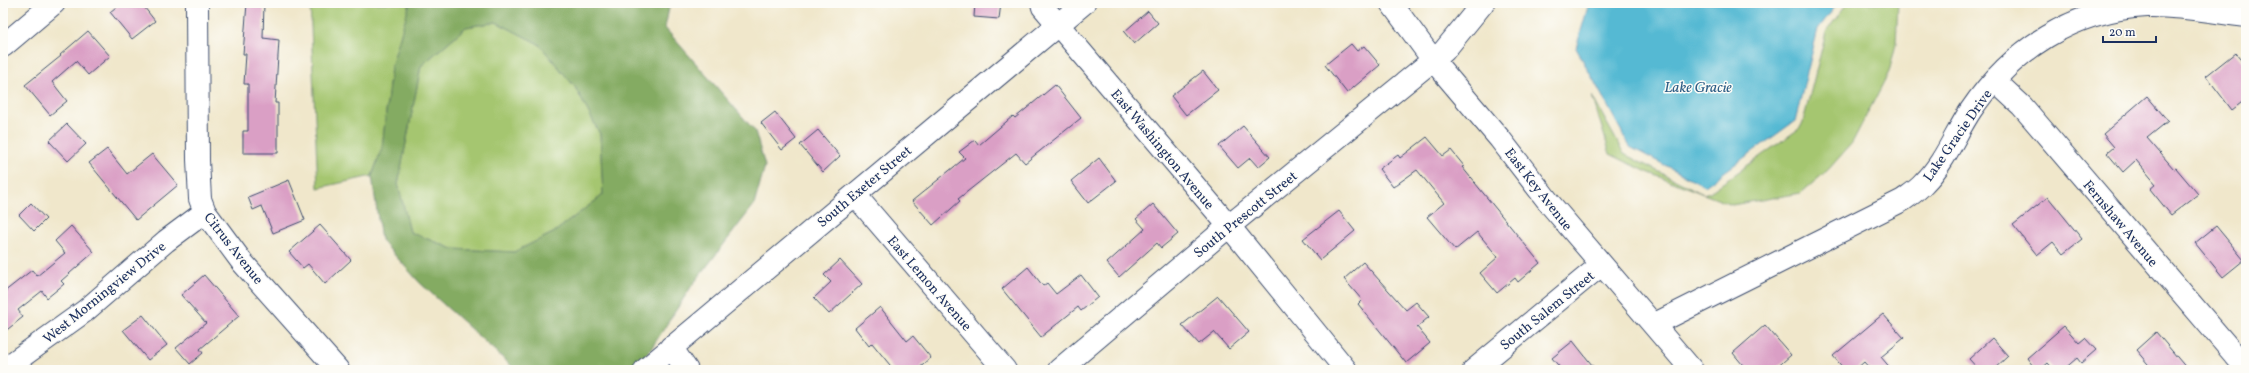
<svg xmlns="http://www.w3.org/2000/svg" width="2249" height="373" font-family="Vollkorn,serif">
<rect width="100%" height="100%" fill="#fdfcf7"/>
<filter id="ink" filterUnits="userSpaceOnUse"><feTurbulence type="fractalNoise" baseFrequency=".025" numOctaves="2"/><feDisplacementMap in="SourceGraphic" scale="8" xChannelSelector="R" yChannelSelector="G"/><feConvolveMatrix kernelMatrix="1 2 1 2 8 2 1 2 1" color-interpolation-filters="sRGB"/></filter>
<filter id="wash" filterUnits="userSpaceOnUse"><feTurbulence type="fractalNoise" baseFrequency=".012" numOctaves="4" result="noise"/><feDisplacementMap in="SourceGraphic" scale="16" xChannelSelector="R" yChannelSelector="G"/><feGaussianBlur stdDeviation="0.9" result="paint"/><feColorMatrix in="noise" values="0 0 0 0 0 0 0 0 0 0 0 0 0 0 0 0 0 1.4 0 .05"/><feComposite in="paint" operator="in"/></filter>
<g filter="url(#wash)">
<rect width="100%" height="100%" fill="#f0e7cb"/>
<!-- green -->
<path fill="#a5c66f" stroke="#607a66" d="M 310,3 L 410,3 L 391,67 L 382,148 L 372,176 L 318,188 Z
M 1847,3 L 1898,3 L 1896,44 L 1889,72 L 1852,143 L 1828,170 L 1801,193 L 1732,205 L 1647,172 L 1610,154 L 1592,96 L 1624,154 L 1703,194 L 1710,192 L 1800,128 L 1803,122 L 1826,32 Z
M 496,22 L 539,44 L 575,87 L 600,134 L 603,195 L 553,233 L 514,252 L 453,249 L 410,232 L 398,184 L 421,66 L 466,27 Z"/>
<!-- forest -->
<path fill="#84ab62" stroke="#506d60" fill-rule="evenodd" d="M 410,3 L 670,3 L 665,28 L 755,131 L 765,166 L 754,205 L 691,287 L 649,352 L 629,370 L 516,370 L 420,283 L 381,240 L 372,176 L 382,148 L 391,67 ZM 496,22 L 539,44 L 575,87 L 600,134 L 603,195 L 553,233 L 514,252 L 453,249 L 410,232 L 398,184 L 421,66 L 466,27 Z"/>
<!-- water -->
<path fill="#55b9d3" stroke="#387498" d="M 1589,3 L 1838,3 L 1818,29 L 1795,121 L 1705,186 L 1630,147 L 1576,48 Z"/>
<g id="blocks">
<!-- building -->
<path fill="#da9fc5" d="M 121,3 L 141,3 L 155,21 L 132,39 L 110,12 Z
M 247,3 L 264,3 L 263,38 L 279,40 L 275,103 L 278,103 L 278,153 L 243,153 L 243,131 L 248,131 L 248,84 L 244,84 L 246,54 L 243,54 Z
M 975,3 L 1001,3 L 999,19 L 974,17 Z
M 1148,11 L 1158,23 L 1134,44 L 1124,32 Z
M 88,31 L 110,56 L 88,75 L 76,61 L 52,82 L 67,101 L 50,115 L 25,85 L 61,56 L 60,55 Z
M 1351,44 L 1357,51 L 1364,46 L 1380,65 L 1347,93 L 1325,65 Z
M 2235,53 L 2246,66 L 2246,99 L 2232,110 L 2206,76 Z
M 1203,71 L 1218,90 L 1186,115 L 1171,96 Z
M 1055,85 L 1081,118 L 1025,163 L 1016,153 L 958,199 L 960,201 L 933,225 L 912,201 L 965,158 L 959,152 L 975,140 L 979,145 L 1013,116 L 1015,118 Z
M 2147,96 L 2168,121 L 2147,138 L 2174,169 L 2176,168 L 2198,194 L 2171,215 L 2150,189 L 2156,184 L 2136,160 L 2123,172 L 2107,153 L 2114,147 L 2103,134 Z
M 775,112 L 796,139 L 782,150 L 761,123 Z
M 67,124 L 86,144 L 68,161 L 49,141 Z
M 1243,126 L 1270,157 L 1258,167 L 1250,158 L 1238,168 L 1219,146 Z
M 818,130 L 840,156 L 823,172 L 800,145 Z
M 1427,137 L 1443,156 L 1451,150 L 1464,166 L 1462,167 L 1540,263 L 1518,282 L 1515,278 L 1497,293 L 1480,273 L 1498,257 L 1477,232 L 1455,250 L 1427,217 L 1444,203 L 1417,170 L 1393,187 L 1379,169 L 1398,155 L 1400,158 Z
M 107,149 L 127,174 L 152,154 L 178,185 L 136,220 L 89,163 Z
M 1099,158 L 1116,181 L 1088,203 L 1071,181 Z
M 289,180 L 305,220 L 273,233 L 262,206 L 253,210 L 248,197 Z
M 2048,197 L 2082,239 L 2063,254 L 2053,242 L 2037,255 L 2013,225 Z
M 31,203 L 46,219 L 34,231 L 19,215 Z
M 1153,204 L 1178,234 L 1161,248 L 1157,243 L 1119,277 L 1107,263 L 1145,229 L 1136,219 Z
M 1339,211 L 1355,231 L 1320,260 L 1303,239 Z
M 320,225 L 351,260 L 325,284 L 308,264 L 303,268 L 289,252 Z
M 71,226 L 94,252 L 61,281 L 64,284 L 47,298 L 42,291 L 18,310 L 23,317 L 3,333 L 3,291 L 4,292 L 32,270 L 37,276 L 65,253 L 55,241 Z
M 2216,226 L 2244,260 L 2223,277 L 2195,243 Z
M 840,260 L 862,284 L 829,314 L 814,298 L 831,282 L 824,275 Z
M 1363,262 L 1406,310 L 1416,302 L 1429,317 L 1417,327 L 1430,343 L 1406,363 L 1358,304 L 1362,300 L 1344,279 Z
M 1028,267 L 1043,286 L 1047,283 L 1056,294 L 1081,275 L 1098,297 L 1081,311 L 1078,307 L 1041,337 L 1002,289 Z
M 204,275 L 239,316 L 200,349 L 203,353 L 190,364 L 176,348 L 206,323 L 181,295 Z
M 1218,296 L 1249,332 L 1229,349 L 1214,332 L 1199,344 L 1182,325 Z
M 880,307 L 907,341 L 913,336 L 931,358 L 917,370 L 894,370 L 872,343 L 869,346 L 855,328 Z
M 1883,314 L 1904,338 L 1881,357 L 1892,370 L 1871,370 L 1864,362 L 1855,370 L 1845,370 L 1833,356 Z
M 143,315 L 167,345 L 148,360 L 123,330 Z
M 1765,325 L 1791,355 L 1774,370 L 1747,370 L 1733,353 Z
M 2064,326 L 2079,343 L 2085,338 L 2096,350 L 2081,363 L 2077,358 L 2063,370 L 2054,370 L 2048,363 L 2040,370 L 2036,370 L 2027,358 Z
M 2156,332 L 2188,370 L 2153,370 L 2136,350 Z
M 1992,338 L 2008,356 L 1993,370 L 1979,370 L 1969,359 Z
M 1573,341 L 1596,370 L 1562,370 L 1552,358 Z"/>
</g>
</g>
<g filter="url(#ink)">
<use href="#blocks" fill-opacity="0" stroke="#3b4b6e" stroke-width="1"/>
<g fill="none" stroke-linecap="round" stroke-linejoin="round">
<defs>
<path id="minor" d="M 197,3 L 198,160 L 200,199 L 205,212 L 242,262 L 338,370
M 1042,3 L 1043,7 L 1229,226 L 1346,370
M 1391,3 L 1433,60 L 1500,139 L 1551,205 L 1692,370
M 3,46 L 54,3
M 1995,81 L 2022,106 L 2246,368
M 855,195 L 1005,370
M 1655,324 L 1903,200 C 1910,195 1918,190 1924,183 C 1945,162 1955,134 1971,110 C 2012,49 2073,10 2147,6 C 2180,5 2213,12 2246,16
M 671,347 L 687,370
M 3,370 L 85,311 L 166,241 L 205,212
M 645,370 L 1084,3
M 1059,370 L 1229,226 L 1444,51 L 1483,3
M 1474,370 L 1601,265"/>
</defs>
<!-- minor casing -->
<use href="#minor" stroke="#3b4b6e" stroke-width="24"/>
<!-- minor -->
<use href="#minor" stroke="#fff" stroke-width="22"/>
</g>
</g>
<g text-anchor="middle" stroke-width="3" stroke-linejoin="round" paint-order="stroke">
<!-- street labels -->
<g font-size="14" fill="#1b2f5e" stroke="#fdfcf7">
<text transform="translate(1957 135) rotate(-55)" y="5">Lake Gracie Drive</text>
<text transform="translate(1163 149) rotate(50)" y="5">East Washington Avenue</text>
<text transform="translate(864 186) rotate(-40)" y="5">South Exeter Street</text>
<text transform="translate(1539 189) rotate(52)" y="5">East Key Avenue</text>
<text transform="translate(1245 214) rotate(-39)" y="5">South Prescott Street</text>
<text transform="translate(2121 223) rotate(50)" y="5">Fernshaw Avenue</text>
<text transform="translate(234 248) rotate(52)" y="5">Citrus Avenue</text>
<text transform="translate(930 283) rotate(49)" y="5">East Lemon Avenue</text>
<text transform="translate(104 292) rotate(-39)" y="5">West Morningview Drive</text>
<text transform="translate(1547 310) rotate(-39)" y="5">South Salem Street</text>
</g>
<!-- water labels -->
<g font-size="15" font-style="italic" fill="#2f5f87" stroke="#fdfcf7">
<text x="1698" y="92">Lake Gracie</text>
</g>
</g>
<!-- margin -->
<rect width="2249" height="373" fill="none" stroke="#fdfcf7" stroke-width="16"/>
<!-- scale -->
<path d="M2103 36v6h53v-6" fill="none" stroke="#1b2f5e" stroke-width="2"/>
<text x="2109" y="36" font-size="12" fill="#1b2f5e" stroke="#fdfcf7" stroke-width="3" paint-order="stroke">20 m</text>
</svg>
